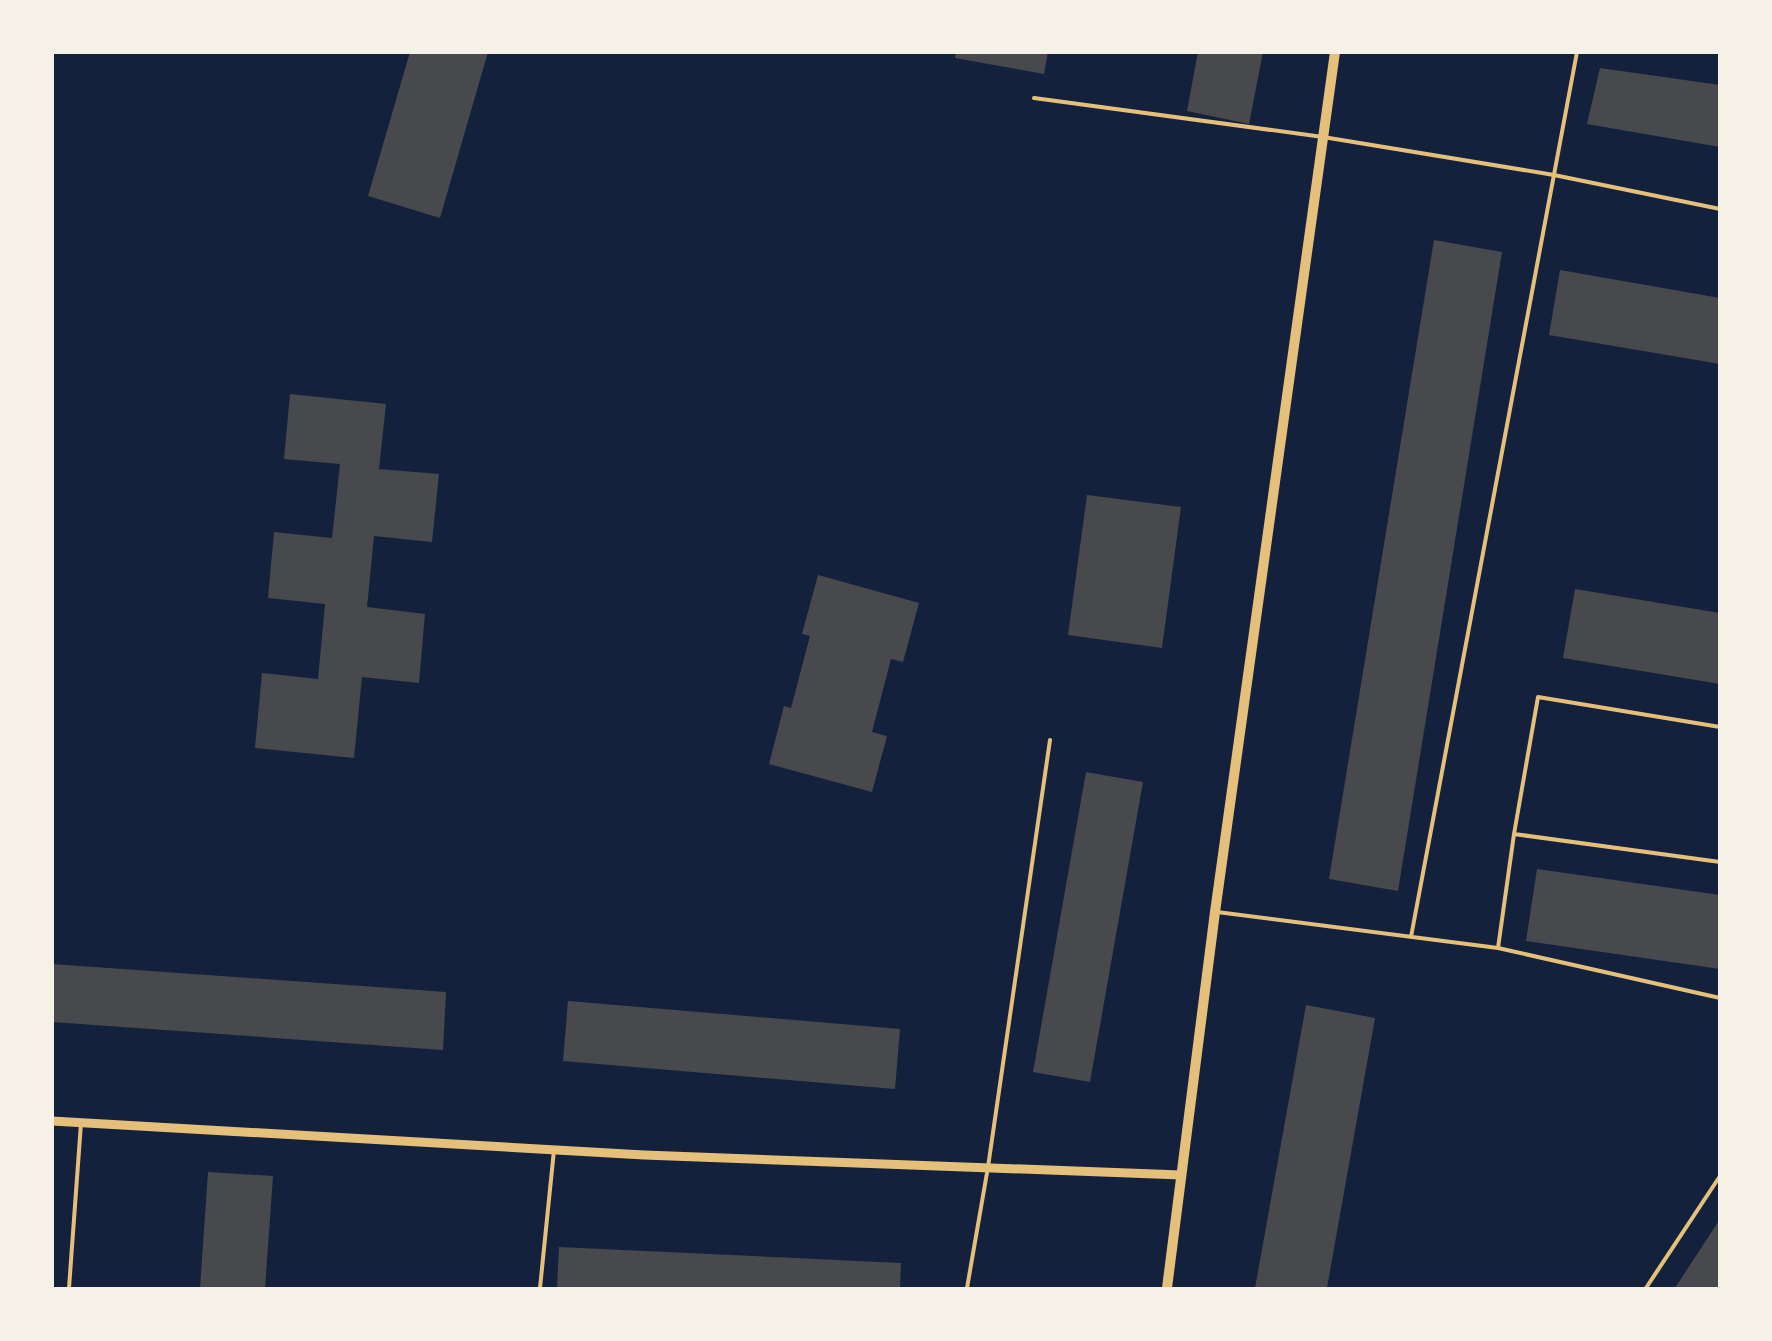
<svg xmlns="http://www.w3.org/2000/svg" width="1772" height="1341" font-family="'Exo 2',sans-serif">
<rect width="100%" height="100%" fill="#14213d"/>
<!-- building -->
<path fill="#48494c" d="M 410,52 L 488,52 L 440,218 L 368,196 Z
M 956,52 L 1048,52 L 1044,74 L 955,58 Z
M 1198,52 L 1263,52 L 1249,124 L 1187,111 Z
M 1600,68 L 1720,85 L 1720,147 L 1587,124 Z
M 1434,240 L 1502,252 L 1398,891 L 1329,879 Z
M 1560,270 L 1720,298 L 1720,364 L 1549,335 Z
M 290,394 L 386,404 L 379,469 L 439,474 L 432,542 L 374,536 L 367,607 L 425,614 L 419,683 L 362,677 L 354,758 L 255,748 L 262,673 L 318,679 L 325,604 L 268,598 L 274,532 L 332,538 L 340,464 L 284,459 Z
M 1087,495 L 1181,507 L 1162,648 L 1068,635 Z
M 818,575 L 919,603 L 903,662 L 891,659 L 872,732 L 887,736 L 872,792 L 769,764 L 784,706 L 791,708 L 810,636 L 802,634 Z
M 1575,589 L 1720,613 L 1720,684 L 1563,658 Z
M 1086,772 L 1143,782 L 1090,1082 L 1033,1072 Z
M 1537,869 L 1720,895 L 1720,969 L 1526,941 Z
M 52,964 L 446,992 L 443,1050 L 52,1022 Z
M 568,1001 L 900,1029 L 895,1089 L 563,1061 Z
M 1306,1005 L 1375,1018 L 1327,1288 L 1255,1288 Z
M 208,1172 L 273,1176 L 265,1288 L 200,1288 Z
M 1720,1219 L 1720,1288 L 1675,1288 Z
M 559,1247 L 901,1263 L 900,1288 L 557,1288 Z"/>
<g fill="none" stroke-linecap="round" stroke-linejoin="round">
<!-- service -->
<path stroke="#e5c07b" stroke-width="4" d="M 1034,98 L 1323,137 L 1554,175 L 1720,209
M 1514,834 L 1538,697 L 1720,727
M 1217,912 L 1498,948 L 1720,998
M 1411,937 L 1577,52
M 1498,948 L 1514,834 L 1720,862
M 69,1288 L 81,1123
M 540,1288 L 554,1150
M 967,1288 L 988,1167 L 1050,740
M 1646,1288 L 1720,1176"/>
<!-- tertiary -->
<path stroke="#e5c07b" stroke-width="9" d="M 52,1121 L 644,1155 L 1181,1175"/>
<!-- secondary -->
<path stroke="#e5c07b" stroke-width="10" d="M 1167,1288 L 1215,912 L 1335,52"/>
</g>
<!-- border -->
<rect width="1772" height="1341" fill="none" stroke="#f6f1e7" stroke-width="108"/>
</svg>
